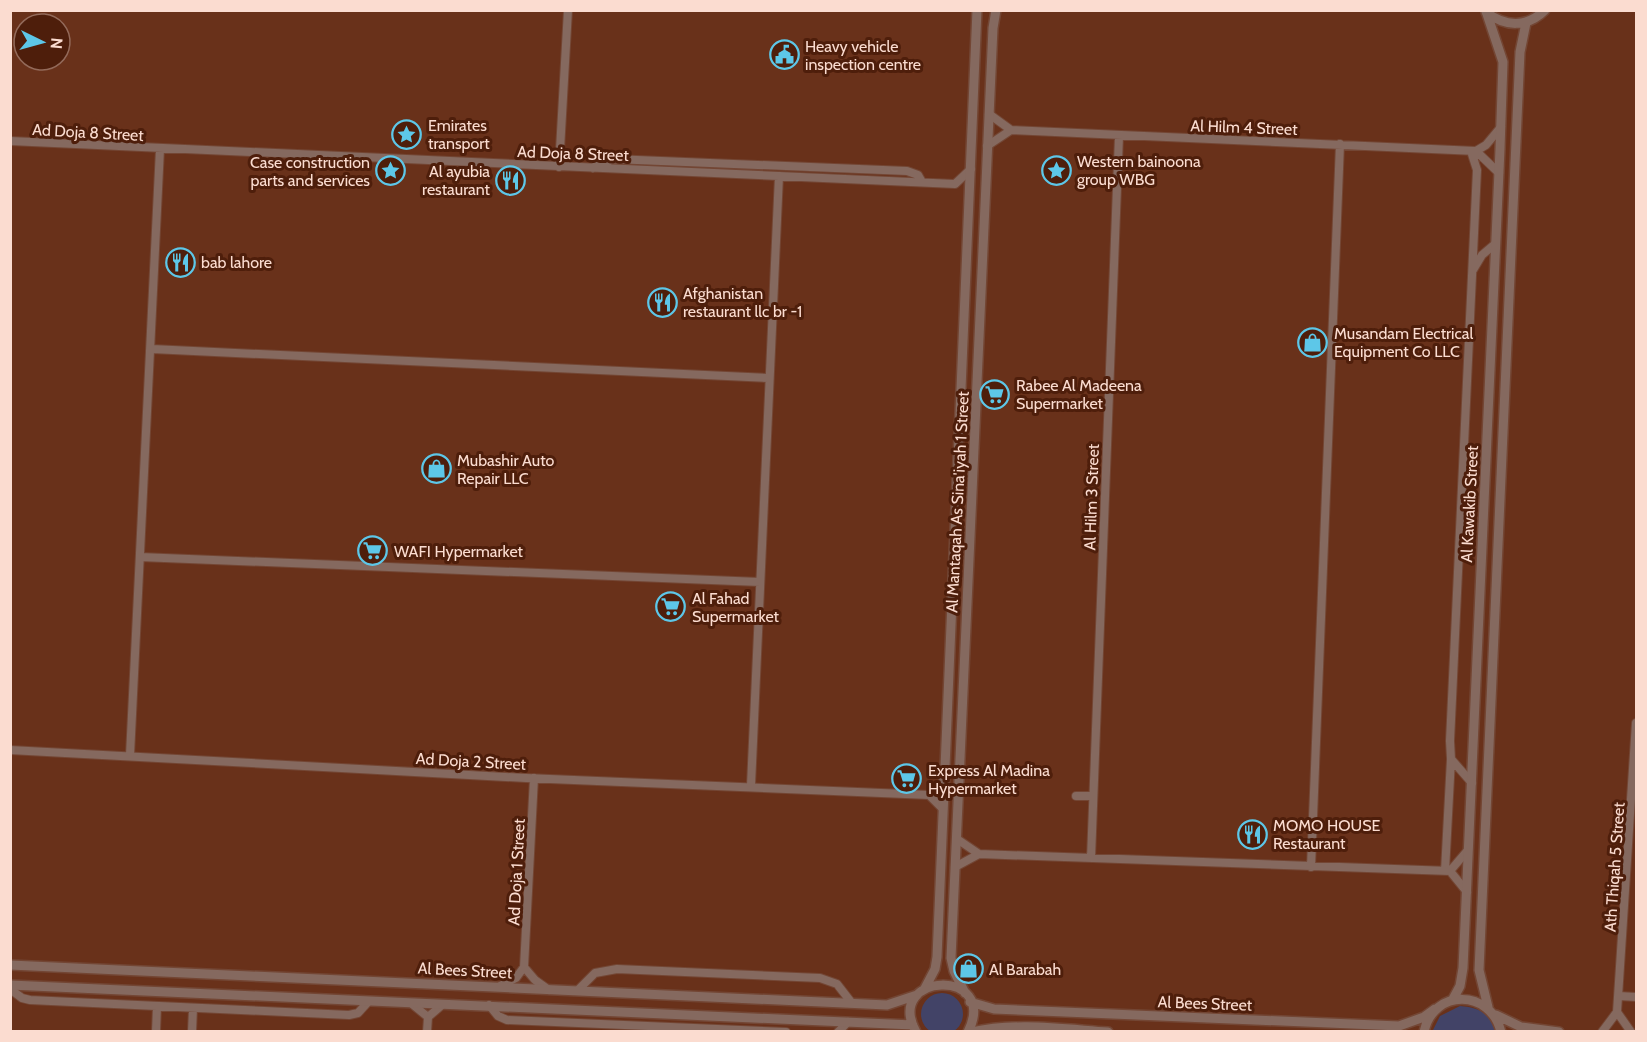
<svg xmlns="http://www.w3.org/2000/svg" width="1647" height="1042" font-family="Cabin,sans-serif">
<rect width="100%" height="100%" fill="#592916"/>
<!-- built -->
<path fill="#69311a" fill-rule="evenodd" d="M 10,11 L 1636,11 L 1636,1031 L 11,1031 ZM 24,24 L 60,24 L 60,60 L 24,60 Z"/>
<!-- green -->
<path fill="#424367" d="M921 1014a21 21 0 1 1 42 0a21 21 0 1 1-42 0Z
M 1460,1006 C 1477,1007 1492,1013 1496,1032 L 1432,1032 L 1440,1016 Z"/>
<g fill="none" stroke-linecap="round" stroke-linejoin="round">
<defs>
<path id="minor" d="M 989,114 L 1011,130 L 1476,151 L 1486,145 L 1501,127
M 10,141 L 955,184 L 971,169
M 987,146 L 1011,130
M 1471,151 L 1477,170 L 1450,741 L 1451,759 L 1472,783
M 1476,151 L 1499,173
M 559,167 L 568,10
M 593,168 L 613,159 L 907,171 L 918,175 L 922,182
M 1473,270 L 1482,255 L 1495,244
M 152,349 L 768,378
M 140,557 L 760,582
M 10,750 L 526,778 L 929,795 L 943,809
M 130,755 L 160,149
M 751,785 L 779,176
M 929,795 L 940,786 L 944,779
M 1076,796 L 1093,796
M 957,839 L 979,854
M 1091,858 L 1119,136
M 955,867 L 979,854 L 1450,871 L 1467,892
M 1311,867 L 1340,144
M 1445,871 L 1451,759
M 1450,871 L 1468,850
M 524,967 L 535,980 L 549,990
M 500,986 L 516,978 L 524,967 L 534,778
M 10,989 L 22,998 L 30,1000 L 349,1015 L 358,1013 L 368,1002
M 578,990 L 595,973 L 617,969 L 820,978 L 837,984 L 851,1002
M 1619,996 L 1636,997
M 412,1004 L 428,1017
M 489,1005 L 498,1016 L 507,1020 L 786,1032
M 1617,1012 L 1631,1032
M 156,1032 L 157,1006
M 192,1032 L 193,1008
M 427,1032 L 428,1017 L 442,1005
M 838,1032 L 848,1022
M 1602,1032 L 1617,1012 L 1636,723"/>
<path id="tertiary" d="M 1486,12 C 1505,27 1527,28 1545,10
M 10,965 L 887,1005 L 917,995
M 10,985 L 913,1025
M 925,988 L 935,969 L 937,957 L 977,10
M 965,993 L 954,971 L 951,958 L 993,28 L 996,10
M 1453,999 L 1460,986 L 1463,968 L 1500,149 L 1503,62 L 1486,11
M 970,1002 L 994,1009 L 1399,1026 L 1424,1017 L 1435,1009
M 1488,1007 L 1479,970 L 1520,52 L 1526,23
M 1496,1015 L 1521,1027 L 1559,1032
M 916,1032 C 883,972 1000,967 968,1032
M 972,1032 C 1015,1022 1064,1029 1108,1032
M 1424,1032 C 1433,988 1491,989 1501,1032"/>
</defs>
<!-- minor casing -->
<use href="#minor" stroke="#734634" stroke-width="10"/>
<!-- tertiary casing -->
<use href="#tertiary" stroke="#734634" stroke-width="12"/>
<!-- minor -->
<use href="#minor" stroke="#85695f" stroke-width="8"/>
<!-- tertiary -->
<use href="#tertiary" stroke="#85695f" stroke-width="9"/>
</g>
<!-- icons -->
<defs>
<symbol id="civic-ring" viewBox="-11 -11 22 22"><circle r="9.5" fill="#4e1e0b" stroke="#5dc7e8" stroke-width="1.5"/><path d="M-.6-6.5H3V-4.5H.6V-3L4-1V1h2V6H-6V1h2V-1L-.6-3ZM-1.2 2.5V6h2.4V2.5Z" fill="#5dc7e8"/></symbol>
<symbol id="sight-ring" viewBox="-11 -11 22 22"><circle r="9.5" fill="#4e1e0b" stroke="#5dc7e8" stroke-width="1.5"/><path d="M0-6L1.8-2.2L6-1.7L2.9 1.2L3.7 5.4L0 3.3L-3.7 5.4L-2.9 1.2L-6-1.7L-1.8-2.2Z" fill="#5dc7e8"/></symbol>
<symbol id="restaurant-ring" viewBox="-11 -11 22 22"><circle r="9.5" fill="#4e1e0b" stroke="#5dc7e8" stroke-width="1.5"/><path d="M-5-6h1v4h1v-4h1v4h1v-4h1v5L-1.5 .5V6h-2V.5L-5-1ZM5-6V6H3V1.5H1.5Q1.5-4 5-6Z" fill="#5dc7e8"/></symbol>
<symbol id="shop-ring" viewBox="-11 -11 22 22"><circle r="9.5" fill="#4e1e0b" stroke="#5dc7e8" stroke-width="1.5"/><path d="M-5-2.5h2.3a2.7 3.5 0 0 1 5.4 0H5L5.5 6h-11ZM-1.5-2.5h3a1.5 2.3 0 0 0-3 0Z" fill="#5dc7e8"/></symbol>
<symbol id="supermarket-ring" viewBox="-11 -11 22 22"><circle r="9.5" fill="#4e1e0b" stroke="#5dc7e8" stroke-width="1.5"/><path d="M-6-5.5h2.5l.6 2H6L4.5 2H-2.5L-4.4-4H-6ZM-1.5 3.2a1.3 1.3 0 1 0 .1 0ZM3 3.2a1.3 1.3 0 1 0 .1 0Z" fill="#5dc7e8"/></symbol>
</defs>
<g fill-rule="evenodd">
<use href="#civic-ring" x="768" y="38" width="33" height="33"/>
<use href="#sight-ring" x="390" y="118" width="33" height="33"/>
<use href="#sight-ring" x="1040" y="154" width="33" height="33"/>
<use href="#sight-ring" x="374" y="154" width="33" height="33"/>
<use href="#restaurant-ring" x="494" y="164" width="33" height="33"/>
<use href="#restaurant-ring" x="164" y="246" width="33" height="33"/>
<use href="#restaurant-ring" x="646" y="286" width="33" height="33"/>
<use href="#shop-ring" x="1296" y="326" width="33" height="33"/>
<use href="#supermarket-ring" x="978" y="378" width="33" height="33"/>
<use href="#shop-ring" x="420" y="452" width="33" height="33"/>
<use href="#supermarket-ring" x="356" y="534" width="33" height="33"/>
<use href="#supermarket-ring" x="654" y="590" width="33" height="33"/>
<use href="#supermarket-ring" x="890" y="762" width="33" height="33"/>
<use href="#restaurant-ring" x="1236" y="818" width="33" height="33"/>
<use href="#shop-ring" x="952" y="952" width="33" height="33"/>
</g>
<g text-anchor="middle" stroke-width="6" stroke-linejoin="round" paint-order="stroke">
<!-- poi labels -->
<g font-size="16" fill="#fbdcd0" stroke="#4e1e0b" text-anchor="start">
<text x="805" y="52">Heavy vehicle<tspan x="805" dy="18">inspection centre</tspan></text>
<text x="428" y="131">Emirates<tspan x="428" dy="18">transport</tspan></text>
<text x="1077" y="167">Western bainoona<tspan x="1077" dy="18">group WBG</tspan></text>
<text x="370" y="168" text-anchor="end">Case construction<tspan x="370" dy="18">parts and services</tspan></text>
<text x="490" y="177" text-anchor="end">Al ayubia<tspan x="490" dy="18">restaurant</tspan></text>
<text x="201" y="268">bab lahore</text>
<text x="683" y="299">Afghanistan<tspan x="683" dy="18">restaurant llc br -1</tspan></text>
<text x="1334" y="339">Musandam Electrical<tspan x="1334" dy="18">Equipment Co LLC</tspan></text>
<text x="1016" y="391">Rabee Al Madeena<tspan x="1016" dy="18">Supermarket</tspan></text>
<text x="457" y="466">Mubashir Auto<tspan x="457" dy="18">Repair LLC</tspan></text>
<text x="394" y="557">WAFI Hypermarket</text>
<text x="692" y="604">Al Fahad<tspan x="692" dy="18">Supermarket</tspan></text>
<text x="928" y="776">Express Al Madina<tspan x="928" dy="18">Hypermarket</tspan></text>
<text x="1273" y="831">MOMO HOUSE<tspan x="1273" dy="18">Restaurant</tspan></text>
<text x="989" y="975">Al Barabah</text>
</g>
<!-- street labels -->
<g font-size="16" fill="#fbdcd0" stroke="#4e1e0b">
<text transform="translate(1244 127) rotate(2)" y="6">Al Hilm 4 Street</text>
<text transform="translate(88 132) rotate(3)" y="6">Ad Doja 8 Street</text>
<text transform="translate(573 153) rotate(2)" y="6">Ad Doja 8 Street</text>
<text transform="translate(1091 497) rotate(-88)" y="6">Al Hilm 3 Street</text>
<text transform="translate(957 502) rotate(-87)" y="6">Al Mantaqah As Sina'iyah 1 Street</text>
<text transform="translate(1469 504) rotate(-87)" y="6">Al Kawakib Street</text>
<text transform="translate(471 761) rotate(3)" y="6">Ad Doja 2 Street</text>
<text transform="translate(1614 867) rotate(-86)" y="6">Ath Thiqah 5 Street</text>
<text transform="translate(516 872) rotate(-87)" y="6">Ad Doja 1 Street</text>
<text transform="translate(465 970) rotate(3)" y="6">Al Bees Street</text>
<text transform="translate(1205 1003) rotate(2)" y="6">Al Bees Street</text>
</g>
</g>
<!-- border -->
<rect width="1647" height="1042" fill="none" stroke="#fbdcd0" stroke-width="24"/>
<!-- north arrow -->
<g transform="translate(42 42) rotate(95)"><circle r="28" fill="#4e1e0b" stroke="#936a5a" stroke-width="1.5"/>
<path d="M0-4.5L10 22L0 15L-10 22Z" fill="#5dc7e8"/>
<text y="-9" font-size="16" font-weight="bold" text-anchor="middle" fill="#fbdcd0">N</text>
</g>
</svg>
